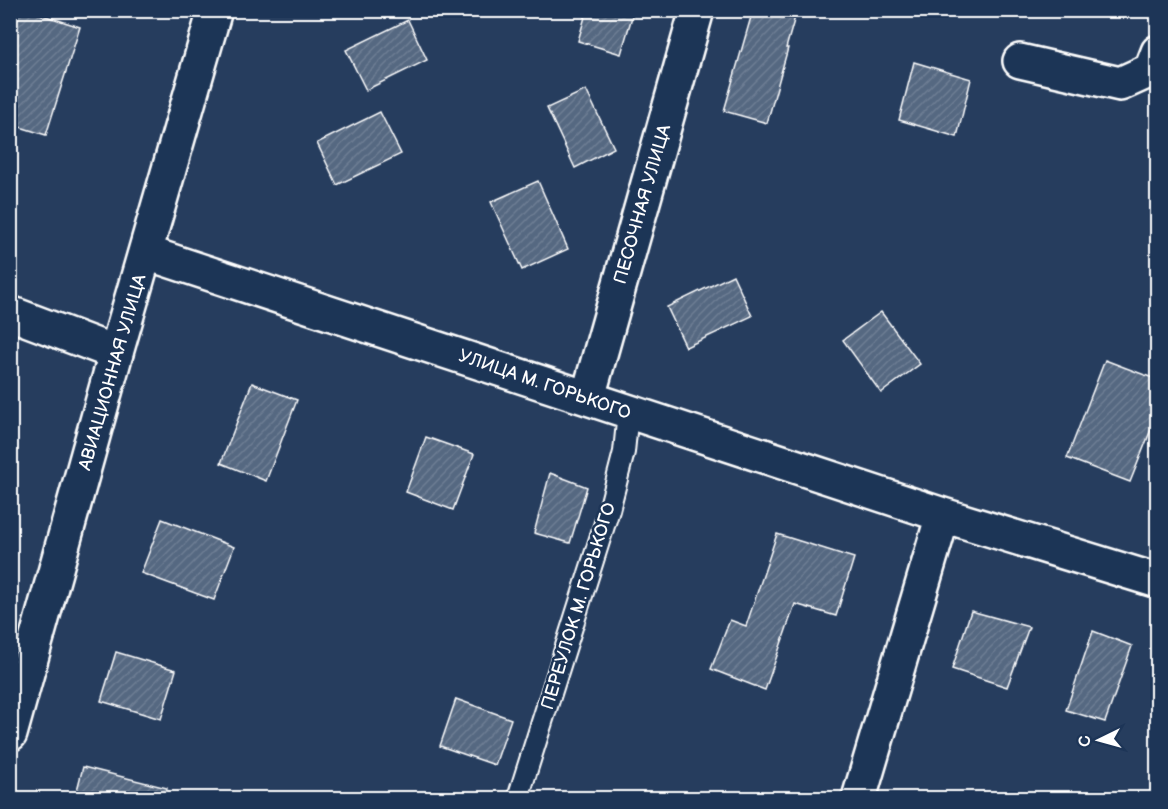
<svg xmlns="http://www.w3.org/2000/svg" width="1168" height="809" font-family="'Balsamiq Sans',sans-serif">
<defs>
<pattern id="building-hatch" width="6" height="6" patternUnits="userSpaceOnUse" patternTransform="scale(1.5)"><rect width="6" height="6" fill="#556781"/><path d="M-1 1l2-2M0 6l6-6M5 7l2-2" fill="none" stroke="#6e7e94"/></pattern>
</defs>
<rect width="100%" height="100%" fill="#263d5e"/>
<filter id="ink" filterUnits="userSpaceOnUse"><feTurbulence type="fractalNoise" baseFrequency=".0167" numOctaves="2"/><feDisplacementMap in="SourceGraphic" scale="12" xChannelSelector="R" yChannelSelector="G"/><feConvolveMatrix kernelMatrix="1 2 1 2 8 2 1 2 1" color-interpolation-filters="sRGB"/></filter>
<g filter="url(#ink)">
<!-- building -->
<path fill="url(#building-hatch)" stroke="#fff" stroke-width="1.5" d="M 10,10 L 27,10 L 80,27 L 46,135 L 10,124 Z
M 587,10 L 634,10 L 621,54 L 578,41 Z
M 753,10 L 797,10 L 786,48 L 788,48 L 767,123 L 724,111 Z
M 408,20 L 427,60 L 366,90 L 346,50 Z
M 914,62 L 971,79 L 957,137 L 899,120 Z
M 586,90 L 614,148 L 575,168 L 547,108 Z
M 380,112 L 401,154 L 337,185 L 317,143 Z
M 538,181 L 568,249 L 522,270 L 491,202 Z
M 733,275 L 752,316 L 686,347 L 667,307 Z
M 881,312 L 920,364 L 881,393 L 843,340 Z
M 1105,360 L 1158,380 L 1158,412 L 1130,482 L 1067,458 Z
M 252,383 L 297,400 L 266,481 L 221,463 Z
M 426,437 L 474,454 L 453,510 L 406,492 Z
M 550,473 L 587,487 L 570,543 L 534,533 Z
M 162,519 L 234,547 L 214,600 L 141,573 Z
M 777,534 L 854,558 L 836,616 L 795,604 L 765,690 L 711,669 L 730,620 L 746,626 Z
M 971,611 L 1029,627 L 1007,687 L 952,669 Z
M 1093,631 L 1132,646 L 1105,722 L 1066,710 Z
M 116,652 L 176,670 L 161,719 L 101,701 Z
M 456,699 L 511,719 L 495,765 L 440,746 Z
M 83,767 L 167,788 L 166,798 L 75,798 Z"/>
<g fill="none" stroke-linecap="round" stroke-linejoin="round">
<defs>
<path id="service" d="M 518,798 L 609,510 L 624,452 L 628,412"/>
<path id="minor" d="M 1020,61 L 1120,84 L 1151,70 L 1158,52
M 147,253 L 943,515 L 1158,581
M 10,313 L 116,353
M 588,397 L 697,10
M 859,798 L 943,515"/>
<path id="secondary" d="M 10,734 L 116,353 L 215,10"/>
</defs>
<!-- service casing -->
<use href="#service" stroke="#fff" stroke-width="24"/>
<!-- minor casing -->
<use href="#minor" stroke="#fff" stroke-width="38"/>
<!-- secondary casing -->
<use href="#secondary" stroke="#fff" stroke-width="38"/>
<!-- service -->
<use href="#service" stroke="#1d3557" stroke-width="20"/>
<!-- minor -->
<use href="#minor" stroke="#1d3557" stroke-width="33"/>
<!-- secondary -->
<use href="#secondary" stroke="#1d3557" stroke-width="33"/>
</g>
</g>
<g text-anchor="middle" stroke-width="5" stroke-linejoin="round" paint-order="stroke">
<!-- street labels -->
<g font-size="18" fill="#fff" stroke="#1d3557">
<text transform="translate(642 204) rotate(-74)" y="6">ПЕСОЧНАЯ УЛИЦА</text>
<text transform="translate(112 372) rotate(-74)" y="6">АВИАЦИОННАЯ УЛИЦА</text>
<text transform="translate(545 384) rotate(19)" y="6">УЛИЦА М. ГОРЬКОГО</text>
<text transform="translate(578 606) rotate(-73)" y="6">ПЕРЕУЛОК М. ГОРЬКОГО</text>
</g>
</g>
<!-- margin -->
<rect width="1168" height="809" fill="none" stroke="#1d3557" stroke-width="36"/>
<rect x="18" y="18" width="1132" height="773" fill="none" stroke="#fff" stroke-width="2" filter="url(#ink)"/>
<!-- north arrow -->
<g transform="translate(1099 740) rotate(265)" stroke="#1d3557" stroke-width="4.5" paint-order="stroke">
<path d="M0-4.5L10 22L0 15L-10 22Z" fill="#ffffff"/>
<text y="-9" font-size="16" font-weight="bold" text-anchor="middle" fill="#ffffff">С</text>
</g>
</svg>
